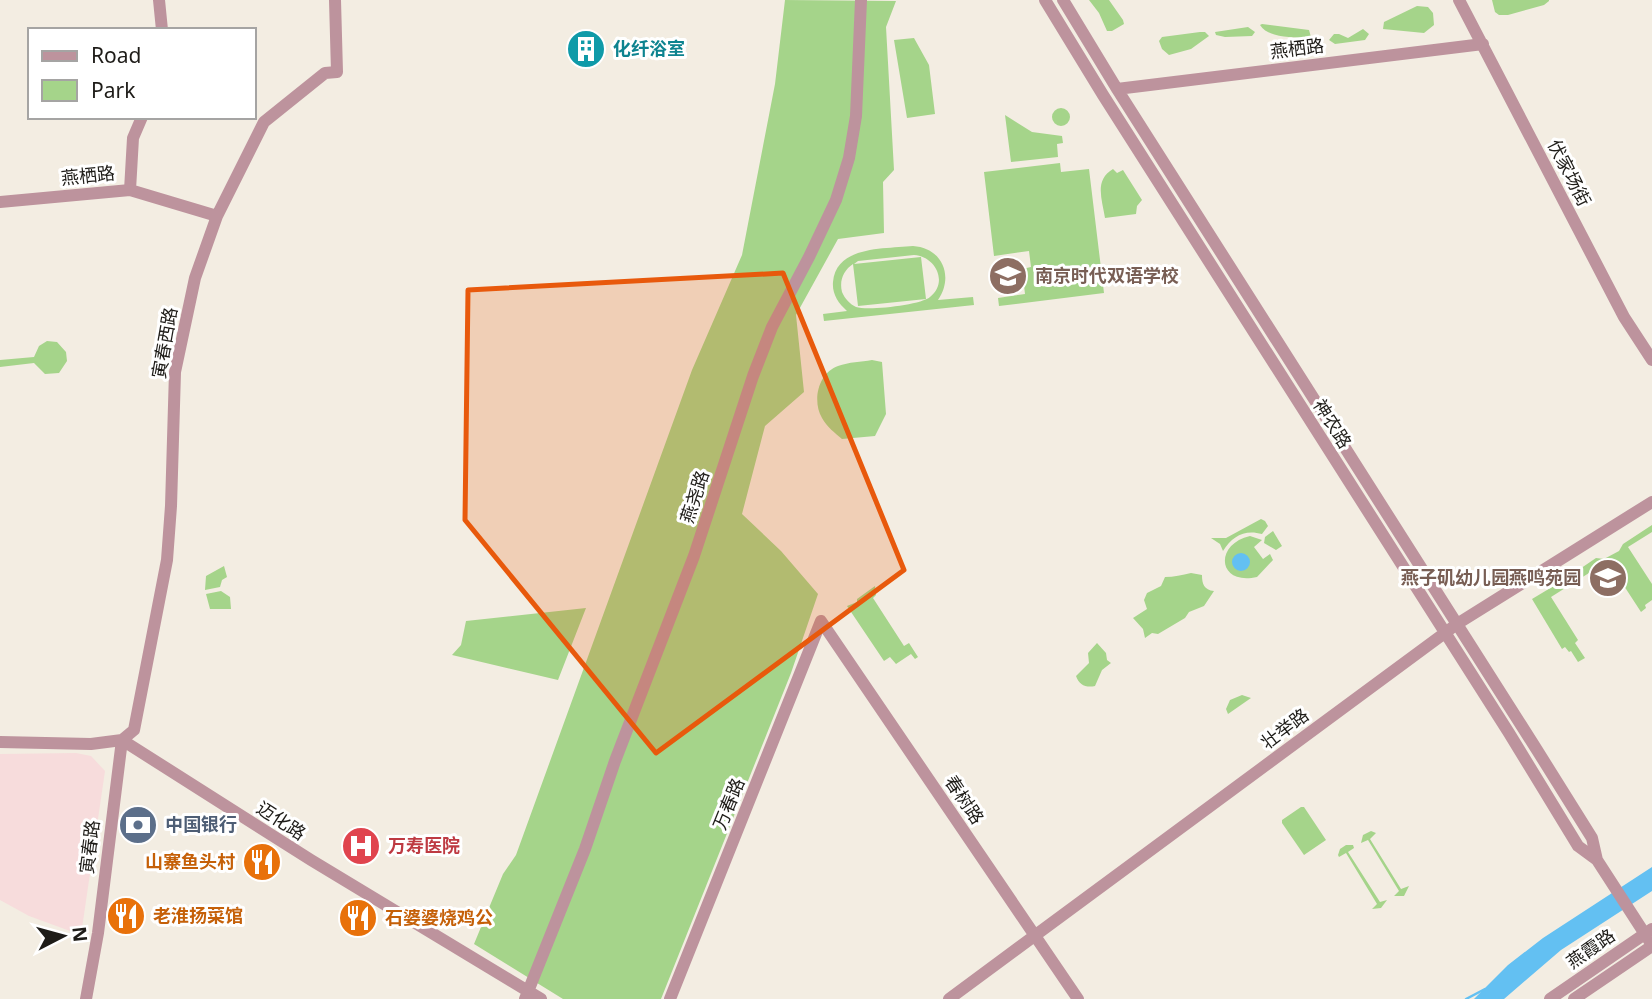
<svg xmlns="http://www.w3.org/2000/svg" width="1652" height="999" font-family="'Noto Sans','Noto Sans SC',sans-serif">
<rect width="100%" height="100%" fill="#f3ede2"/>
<!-- commercial -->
<path fill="#f7dcdc" d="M 76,753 L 91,756 L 105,771 L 81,935 L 29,916 L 0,900 L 0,754 Z"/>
<!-- green -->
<path fill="#a5d48a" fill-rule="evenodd" d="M 785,0 L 896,1 L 886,27 L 894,170 L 883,182 L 884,233 L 838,239 L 796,315 L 804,392 L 765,426 L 742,514 L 781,551 L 818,594 L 791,673 L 661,999 L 563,999 L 474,944 L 503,874 L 516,855 L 692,370 L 742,255 L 775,84 Z
M 1089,0 L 1109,0 L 1123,20 L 1124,24 L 1112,31 L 1107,31 L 1099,13 Z
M 1492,0 L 1549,0 L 1549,1 L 1544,5 L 1508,15 L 1499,15 L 1495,12 Z
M 1417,6 L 1428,7 L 1433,13 L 1434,25 L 1424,33 L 1383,29 L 1384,22 Z
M 1262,24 L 1309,30 L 1311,37 L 1307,39 C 1293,36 1269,39 1260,25 Z
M 1248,27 L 1255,32 L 1252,36 L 1225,37 L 1216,35 L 1215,32 Z
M 1363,29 L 1369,34 L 1365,40 L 1335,44 L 1329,40 L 1334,34 L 1339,34 L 1348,38 Z
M 1200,32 L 1205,32 L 1209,36 L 1191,49 L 1169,55 L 1162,49 L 1159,41 L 1162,37 Z
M 914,38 L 929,65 L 935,114 L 907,118 L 894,40 Z
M1052 117a9 9 0 1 1 18 0a9 9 0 1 1-18 0Z
M 1005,115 L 1032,132 L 1062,136 L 1063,143 L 1057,144 L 1058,157 L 1011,162 Z
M 1060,163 L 1061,172 L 1089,169 L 1104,293 L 999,306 L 998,298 L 1025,294 L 1022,269 L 1031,267 L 1029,251 L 994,256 L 984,172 Z
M 1113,169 L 1117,173 L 1123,170 L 1142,200 L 1137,206 L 1136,214 L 1105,218 C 1102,199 1094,180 1113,169 Z
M 913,246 C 943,248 954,277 938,300 L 973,297 L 974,305 L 824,321 L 823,314 L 847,311 C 838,303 832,294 833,282 C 836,245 887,249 913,246 ZM 914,255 C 935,256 949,282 930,297 C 921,305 868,311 856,307 C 850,304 845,299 842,292 C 839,280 844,270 853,264 L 858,306 L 926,299 L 921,257 L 854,264 L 858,261 Z
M 47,341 L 57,342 L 66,352 L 67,361 L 59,373 L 45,374 L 34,363 L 0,367 L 0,360 L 34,357 L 39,346 Z
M 872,360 L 882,362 L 886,414 L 875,436 L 842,439 C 835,433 827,427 822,418 C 812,401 818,373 838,366 C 849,362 861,362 872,360 Z
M 1261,519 L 1265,521 L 1268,526 L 1262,534 C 1245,529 1232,536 1223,551 L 1220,544 L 1211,538 L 1226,538 Z
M 1652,525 L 1652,532 L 1628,547 L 1652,584 L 1652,600 L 1645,605 L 1646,608 L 1641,612 L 1613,569 L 1605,574 L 1599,566 L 1593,570 L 1598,578 L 1594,580 L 1589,573 L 1551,597 L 1578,640 L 1575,643 L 1585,658 L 1578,662 L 1571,651 L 1569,652 L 1565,647 L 1562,649 L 1532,599 L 1557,584 L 1559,586 L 1573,578 L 1571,575 L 1596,558 L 1604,559 L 1619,551 L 1623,544 Z
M 1273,531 L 1282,546 L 1276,550 L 1264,543 L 1265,537 Z
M 1250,536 L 1262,540 L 1254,547 L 1263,559 L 1270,554 L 1273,560 L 1257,577 C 1217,586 1214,544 1250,536 Z
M 224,566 L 227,577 L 222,580 L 220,587 L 205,590 L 206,576 Z
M 1191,573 L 1202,575 C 1202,584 1204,590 1214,591 L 1204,606 L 1189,612 L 1185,618 L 1158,634 L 1152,633 L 1145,638 L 1143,629 L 1133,618 L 1147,609 L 1144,600 L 1147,593 L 1161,586 L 1165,577 C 1174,577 1182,575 1191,573 Z
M 875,586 L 876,595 L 873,598 L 904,646 L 909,643 L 918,657 L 915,659 L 911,654 L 896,664 L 890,657 L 884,661 L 847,606 L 857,602 L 857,599 Z
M 221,591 L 230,597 L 231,609 L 210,609 L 206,594 Z
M 586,608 L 558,680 L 452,655 L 461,645 L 466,621 Z
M 1097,643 L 1106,653 L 1107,660 L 1111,663 L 1102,670 L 1095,686 C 1086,688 1079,685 1076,676 L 1089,663 L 1088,653 Z
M 1242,695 L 1251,698 L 1228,714 L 1226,709 L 1230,700 Z
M 1301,807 L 1304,807 L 1326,840 L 1304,855 L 1282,823 L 1282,820 Z
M 1371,831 L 1376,833 L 1370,839 L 1401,889 L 1409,886 L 1404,896 L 1394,896 L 1399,891 L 1368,840 L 1361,843 L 1363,835 Z
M 1346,845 L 1353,845 L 1354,848 L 1348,852 L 1380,902 L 1387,900 L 1381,908 L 1372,909 L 1377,904 L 1346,853 L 1339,857 L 1338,855 L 1340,849 Z"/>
<!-- water -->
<path fill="#63c0f2" d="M1232 562a9 9 0 1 1 18 0a9 9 0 1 1-18 0Z
M 1652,867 L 1652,891 L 1561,950 L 1504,999 L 1474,999 L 1508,965 L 1543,938 Z"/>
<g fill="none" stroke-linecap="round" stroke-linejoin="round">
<!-- stream -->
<path stroke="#63c0f2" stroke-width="2.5" d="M 1466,999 L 1485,989"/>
<!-- minor -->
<path stroke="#bd939d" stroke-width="12" d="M 159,0 L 162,30
M 1045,0 L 1103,95 L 1509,733 L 1578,846 L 1597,860
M 1063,0 L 1117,89 L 1537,750 L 1592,838 L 1597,860 L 1652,945
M 1459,0 L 1624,317 L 1652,360
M 1117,89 L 1483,44
M 130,190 L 133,138 L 142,117
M 0,202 L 130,190 L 217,216
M 821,621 L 1078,999
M 122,740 L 134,730 L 167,560 L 171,506 L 175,372 L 195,278 L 217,216 L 264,122 L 325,73 L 337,72 L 335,0
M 0,742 L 91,744 L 122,740 L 311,860 L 541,999
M 86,999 L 98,933 L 122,740
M 525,999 L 585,849 L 615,761 L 694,556 L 753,376 L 772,327 L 809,257 L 836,200 L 849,158 L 856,116 L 861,0
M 670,999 L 821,621
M 949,999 L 1457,624 L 1652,502
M 1550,999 L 1652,929
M 1574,999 L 1652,946"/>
</g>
<!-- marked area -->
<path fill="#e8590c" fill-opacity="0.2" stroke="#e8590c" stroke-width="5" stroke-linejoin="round" d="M 783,273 L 904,570 L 656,753 L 465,520 L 468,290 Z"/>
<!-- icons -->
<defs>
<symbol id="building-disc" viewBox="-11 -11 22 22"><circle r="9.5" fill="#0f9aa8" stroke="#fff"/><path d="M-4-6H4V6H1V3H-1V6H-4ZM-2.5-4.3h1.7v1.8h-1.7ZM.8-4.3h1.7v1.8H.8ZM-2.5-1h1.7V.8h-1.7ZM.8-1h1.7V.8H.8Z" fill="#fff"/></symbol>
<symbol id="school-disc" viewBox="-11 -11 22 22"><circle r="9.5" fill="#8d6e63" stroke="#fff"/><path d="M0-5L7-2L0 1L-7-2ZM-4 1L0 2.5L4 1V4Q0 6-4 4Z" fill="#fff"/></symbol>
<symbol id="bank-disc" viewBox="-11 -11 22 22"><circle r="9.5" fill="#5c6f8a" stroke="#fff"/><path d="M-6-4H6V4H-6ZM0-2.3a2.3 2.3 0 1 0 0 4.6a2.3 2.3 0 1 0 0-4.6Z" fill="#fff"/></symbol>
<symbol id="hospital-disc" viewBox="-11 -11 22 22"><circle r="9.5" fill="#e0444e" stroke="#fff"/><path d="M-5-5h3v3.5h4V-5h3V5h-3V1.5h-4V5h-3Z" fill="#fff"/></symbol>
<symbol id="restaurant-disc" viewBox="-11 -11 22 22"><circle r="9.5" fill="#e8710a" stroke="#fff"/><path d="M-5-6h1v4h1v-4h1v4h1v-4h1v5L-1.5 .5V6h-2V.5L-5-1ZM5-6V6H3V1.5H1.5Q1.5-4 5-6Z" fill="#fff"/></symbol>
</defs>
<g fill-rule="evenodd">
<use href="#building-disc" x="564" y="27" width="44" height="44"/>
<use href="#school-disc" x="986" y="254" width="44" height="44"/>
<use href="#school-disc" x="1586" y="556" width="44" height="44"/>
<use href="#bank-disc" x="116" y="803" width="44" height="44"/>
<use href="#hospital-disc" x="339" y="824" width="44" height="44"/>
<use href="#restaurant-disc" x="240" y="840" width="44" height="44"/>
<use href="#restaurant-disc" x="104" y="894" width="44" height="44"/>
<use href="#restaurant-disc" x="336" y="896" width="44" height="44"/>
</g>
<g text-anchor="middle" stroke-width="6" stroke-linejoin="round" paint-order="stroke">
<!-- culture labels -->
<g font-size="18" font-weight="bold" fill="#0d838f" stroke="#fff" text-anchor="start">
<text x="613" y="55">化纤浴室</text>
</g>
<!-- street labels -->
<g font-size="18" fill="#1e1c18" stroke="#fff">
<text transform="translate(1297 49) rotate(-7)" y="6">燕栖路</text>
<text transform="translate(1569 173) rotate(63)" y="6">伏家场街</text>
<text transform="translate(88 176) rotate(-6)" y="6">燕栖路</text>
<text transform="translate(165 343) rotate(-80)" y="6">寅春西路</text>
<text transform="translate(1332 424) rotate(58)" y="6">神农路</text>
<text transform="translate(695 497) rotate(-72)" y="6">燕尧路</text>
<text transform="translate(1285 729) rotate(-37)" y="6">壮举路</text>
<text transform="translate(964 800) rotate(56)" y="6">春树路</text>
<text transform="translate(729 804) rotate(-68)" y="6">万春路</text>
<text transform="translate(281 821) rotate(33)" y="6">迈化路</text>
<text transform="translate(90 847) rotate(-83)" y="6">寅春路</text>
<text transform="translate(1591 949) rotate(-35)" y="6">燕霞路</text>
</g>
<!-- education labels -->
<g font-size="18" font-weight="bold" fill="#785e54" stroke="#fff" text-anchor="start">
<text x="1035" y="282">南京时代双语学校</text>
<text x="1581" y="584" text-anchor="end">燕子矶幼儿园燕鸣苑园</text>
</g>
<!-- service labels -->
<g font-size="18" font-weight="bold" fill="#4e5e75" stroke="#fff" text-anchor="start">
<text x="165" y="831">中国银行</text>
</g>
<!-- health labels -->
<g font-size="18" font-weight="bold" fill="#be3a42" stroke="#fff" text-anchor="start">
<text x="388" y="852">万寿医院</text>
</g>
<!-- food labels -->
<g font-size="18" font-weight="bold" fill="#c56008" stroke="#fff" text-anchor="start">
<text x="235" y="868" text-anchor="end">山寨鱼头村</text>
<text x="153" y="922">老淮扬菜馆</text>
<text x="385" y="924">石婆婆烧鸡公</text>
</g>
</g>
<!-- legend -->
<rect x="28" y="28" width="228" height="91" fill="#ffffff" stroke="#a5a4a3" stroke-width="2"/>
<rect x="42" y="51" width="35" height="10" fill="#bd939d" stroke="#a5a4a3" stroke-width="2"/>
<text x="91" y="63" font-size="21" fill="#1e1c18">Road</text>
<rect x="42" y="80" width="35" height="21" fill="#a5d48a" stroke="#a5a4a3" stroke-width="2"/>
<text x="91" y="98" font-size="21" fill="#1e1c18">Park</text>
<!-- north arrow -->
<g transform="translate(63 936) rotate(84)" stroke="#ffffff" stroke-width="5" paint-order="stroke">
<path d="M0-5L12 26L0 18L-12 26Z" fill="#1e1c18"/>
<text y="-10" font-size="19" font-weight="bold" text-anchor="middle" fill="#1e1c18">N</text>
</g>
</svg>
